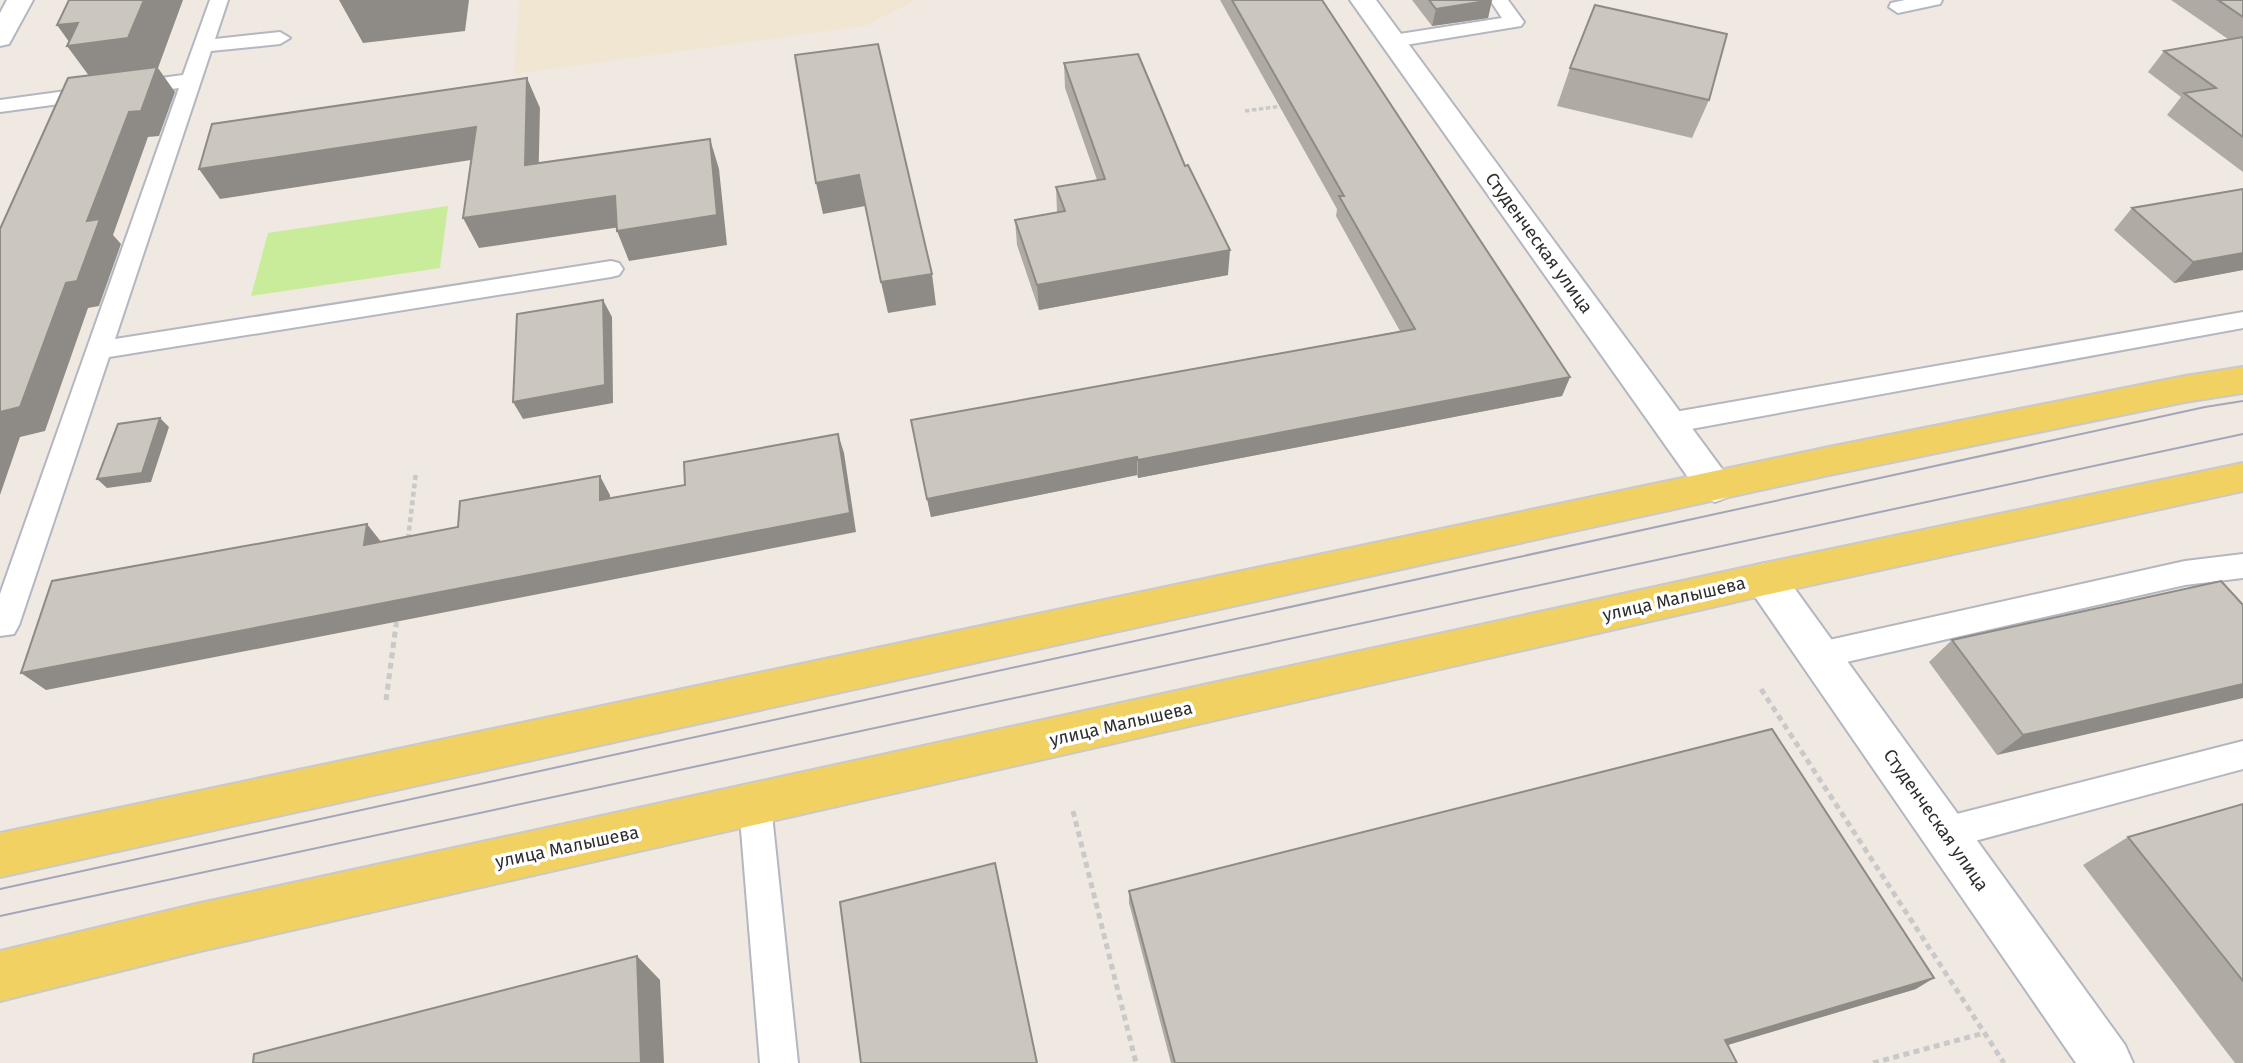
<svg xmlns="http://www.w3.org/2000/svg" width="2243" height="1063" font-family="'Fira Sans',sans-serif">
<rect width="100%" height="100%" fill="#efe9e1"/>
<!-- education -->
<path fill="#f0e6d1" d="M 519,0 L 916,0 L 865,26 L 514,74 Z"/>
<!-- pitch -->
<path fill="#c9ec9a" d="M 448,206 L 440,268 L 251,296 L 268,233 Z"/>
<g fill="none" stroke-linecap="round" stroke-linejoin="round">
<defs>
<path id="service" d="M 210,0 L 228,0 L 215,39 L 280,32 L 290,38 L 280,44 L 211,51 L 115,339 L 611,261 L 619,263 L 623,269 L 619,275 L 611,277 L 109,357 L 19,625 L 14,634 L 0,636 L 0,594 L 179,88 L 0,112 L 0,100 L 183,75 Z
M 1490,0 L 1508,0 L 1524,22 L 1521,26 L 1393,47 L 1383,41 L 1393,35 L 1502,18 Z
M 1905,0 L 1942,0 L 1940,4 L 1898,13 L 1889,7 L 1891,3 Z
M 2243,312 L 2243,328 L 1669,433 L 1660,430 L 1656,423 L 1660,416 L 1669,413 Z
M 2243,554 L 2243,578 L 2185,585 L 1820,668 L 1809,664 L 1805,655 L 1809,646 L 1820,642 L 2185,561 Z
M 2243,741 L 2243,769 L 1945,849 L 1933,844 L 1928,833 L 1933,822 L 1945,817 Z
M 755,790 L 767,794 L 771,805 L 798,1063 L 760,1063 L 739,805 L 743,794 Z"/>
<path id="minor" d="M 1350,0 L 1376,0 L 1728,477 L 1734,487 L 1728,497 L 1715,502 L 1702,497 Z
M 1765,563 L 1779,567 L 2125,1045 L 2133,1063 L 2076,1063 L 1751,591 L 1745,579 L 1751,567 Z"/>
<path id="secondary" d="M 7,0 L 33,0 L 9,44 L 0,46 L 0,13 Z"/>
<path id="primary" d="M 2243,367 L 2243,393 L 2185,402 L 1829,475 L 0,877 L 0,833 L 1829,447 L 2185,376 Z
M 2243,463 L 2243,491 L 1765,595 L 196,952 L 0,1001 L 0,951 L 196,904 L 1765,563 Z"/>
</defs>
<!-- service casing -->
<use href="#service" stroke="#b4b7c1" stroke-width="4"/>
<!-- minor casing -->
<use href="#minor" stroke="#b4b7c1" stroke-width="4"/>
<!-- secondary casing -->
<use href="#secondary" stroke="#b4b7c1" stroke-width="4"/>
<!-- primary casing -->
<use href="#primary" stroke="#c9c9c9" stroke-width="4"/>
<!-- path-far2 -->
<path stroke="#c9c9c9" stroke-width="3.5" stroke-dasharray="4.5 2.5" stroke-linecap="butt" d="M 1245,111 L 1282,106"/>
<!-- path-far1 -->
<path stroke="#c9c9c9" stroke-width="4.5" stroke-dasharray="5 3.5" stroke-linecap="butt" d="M 408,539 L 416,472
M 396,627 L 397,618"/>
<!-- path -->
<path stroke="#c9c9c9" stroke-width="5" stroke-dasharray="6 4.5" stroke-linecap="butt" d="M 1761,689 L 2004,1063
M 386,700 L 396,625
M 1073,811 L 1136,1063
M 1873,1063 L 1984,1033"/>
<!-- service -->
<use href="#service" fill="#fff" fill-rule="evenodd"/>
<!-- minor -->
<use href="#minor" fill="#fff" fill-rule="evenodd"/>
<!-- secondary -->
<use href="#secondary" fill="#fff" fill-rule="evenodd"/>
<!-- primary -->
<use href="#primary" fill="#f2d163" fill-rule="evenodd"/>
<!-- tram -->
<path stroke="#a3a6b8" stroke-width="2" d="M 0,889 L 2205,407 L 2243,401
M 0,916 L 2243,434"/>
</g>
<!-- wall -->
<path fill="#afaba4" d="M 1220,0 L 1322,0 L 1570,377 L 1562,396 L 1138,478 L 1137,475 L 931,517 L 911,420 L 1400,331 L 1336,216 L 1337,209 Z
M 1412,0 L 1492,0 L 1488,18 L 1432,26 Z
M 2171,0 L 2243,0 L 2243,172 L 2167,115 L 2181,97 L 2148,72 L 2164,51 L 2228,39 Z
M 1064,63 L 1228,275 L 1039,310 L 1017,245 L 1015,220 L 1057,212 L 1056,187 L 1097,180 L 1065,88 Z
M 1570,68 L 1709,100 L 1692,138 L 1557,106 Z
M 2132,208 L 2243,270 L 2174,283 L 2114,230 Z
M 2243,605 L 1997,755 L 1929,662 L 1952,640 Z
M 2243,804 L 2243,1063 L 2235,1063 L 2083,865 L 2128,837 Z
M 1129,891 L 1916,989 L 1727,1045 L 1737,1063 L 1171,1063 L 1129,903 Z"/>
<!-- shaded-wall -->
<path fill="#8e8b86" d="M 144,0 L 183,0 L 158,68 L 175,92 L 159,136 L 148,137 L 113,235 L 121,244 L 99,306 L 88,308 L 45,431 L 20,437 L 0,495 L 0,412 L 87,221 L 129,112 L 95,84 L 67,46 L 72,46 L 57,25 Z
M 339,0 L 469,0 L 465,31 L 363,43 Z
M 1492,0 L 1488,18 L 1432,26 L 1436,9 Z
M 527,78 L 540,108 L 538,195 L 525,165 Z
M 476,127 L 490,157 L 220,199 L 199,169 Z
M 710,139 L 719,169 L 727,245 L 629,261 L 617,231 Z
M 859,175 L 865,206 L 823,214 L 816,183 Z
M 615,196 L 627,226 L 479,248 L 463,218 Z
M 1230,250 L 1228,275 L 1039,310 L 1037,285 Z
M 2243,253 L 2243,270 L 2174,283 L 2193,262 Z
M 932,274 L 936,305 L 888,313 L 881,282 Z
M 603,300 L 612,317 L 613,403 L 523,419 L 513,402 Z
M 1570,377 L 1562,396 L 1138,478 L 1138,460 Z
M 160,418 L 169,427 L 151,482 L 107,488 L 97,479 Z
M 838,434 L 844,453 L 856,532 L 46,690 L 21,673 L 850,513 Z
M 1137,457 L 1137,475 L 931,517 L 927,499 Z
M 600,476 L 610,495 L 610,519 L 600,500 Z
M 367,524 L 382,543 L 364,545 Z
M 2243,684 L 2243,698 L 1997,755 L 2023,735 Z
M 637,956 L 660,980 L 664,1063 L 641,1063 Z
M 1934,978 L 1916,989 L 1711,1050 L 1725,1040 Z"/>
<!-- building -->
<path fill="#cbc7bf" stroke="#8e8b86" stroke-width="2" d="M 69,0 L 144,0 L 128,38 L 67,46 L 78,23 L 57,25 Z
M 1232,0 L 1322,0 L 1570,377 L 1138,460 L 1137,457 L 927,499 L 911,420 L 1415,329 L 1339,196 L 1344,196 Z
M 1429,0 L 1492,0 L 1436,9 Z
M 2218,0 L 2243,0 L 2243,17 Z
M 1595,5 L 1727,34 L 1709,100 L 1570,68 Z
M 2243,37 L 2243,137 L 2184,93 L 2216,88 L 2164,51 Z
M 878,44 L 932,274 L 881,282 L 859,175 L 816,183 L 795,55 Z
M 1138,54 L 1185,166 L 1188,165 L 1230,250 L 1037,285 L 1015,220 L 1065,211 L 1056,187 L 1105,179 L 1064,63 Z
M 157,67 L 141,111 L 129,112 L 87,221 L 100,219 L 77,281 L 66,283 L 20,407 L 0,412 L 0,229 L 68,78 Z
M 527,78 L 525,165 L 710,139 L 717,215 L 617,231 L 615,196 L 463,218 L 476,127 L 199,169 L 212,124 Z
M 2243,189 L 2243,253 L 2193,262 L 2132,208 Z
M 603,300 L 605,385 L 513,402 L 517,314 Z
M 160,418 L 142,473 L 97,479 L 118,424 Z
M 838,434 L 850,513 L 21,673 L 52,581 L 367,524 L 364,545 L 458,527 L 460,501 L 600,476 L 600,500 L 685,485 L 684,462 Z
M 2221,581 L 2243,605 L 2243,684 L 2023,735 L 1952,640 Z
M 1772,729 L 1934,978 L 1725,1040 L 1737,1063 L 1175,1063 L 1129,891 Z
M 2243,804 L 2243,981 L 2128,837 Z
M 995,863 L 1037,1063 L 861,1063 L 840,902 Z
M 637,956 L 641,1063 L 253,1063 L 254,1054 Z"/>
<g text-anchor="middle" stroke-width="7" stroke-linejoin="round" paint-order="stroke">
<!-- street labels -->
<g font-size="18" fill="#2e2e2e" stroke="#fff">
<text transform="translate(1539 243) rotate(54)" y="6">Студенческая улица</text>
<text transform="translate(1674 599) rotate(-13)" y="6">улица Малышева</text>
<text transform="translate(1121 724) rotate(-13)" y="6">улица Малышева</text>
<text transform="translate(1936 820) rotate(55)" y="6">Студенческая улица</text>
<text transform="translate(567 847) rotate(-12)" y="6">улица Малышева</text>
</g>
</g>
</svg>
